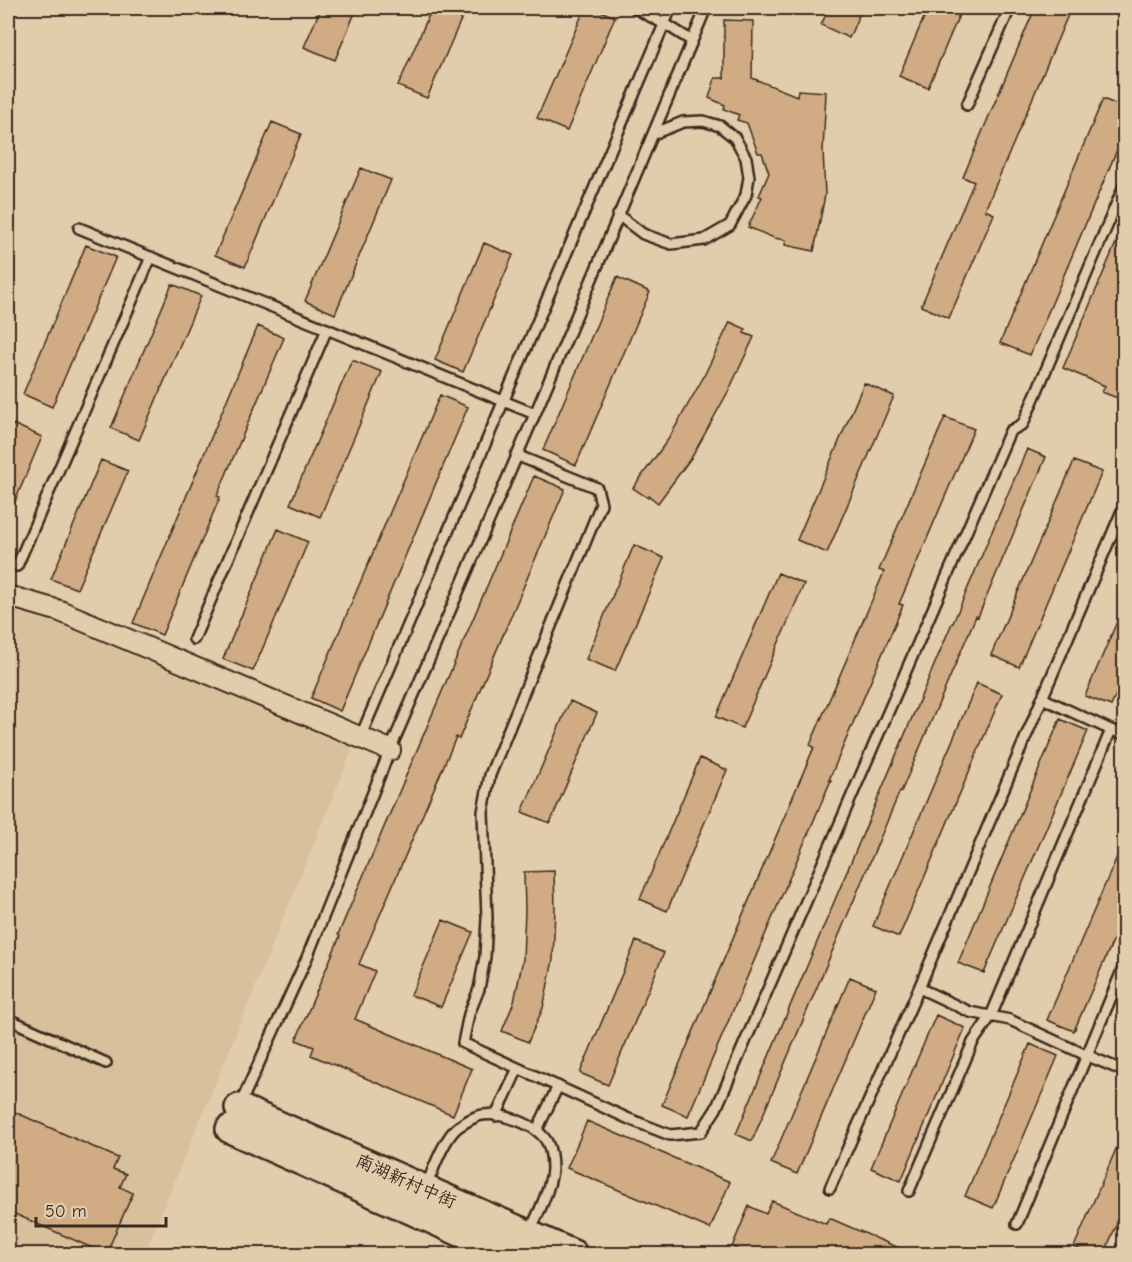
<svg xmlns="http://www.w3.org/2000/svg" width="1132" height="1262" font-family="'Comic Neue','LXGW WenKai TC',sans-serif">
<rect width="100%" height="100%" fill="#e1cdab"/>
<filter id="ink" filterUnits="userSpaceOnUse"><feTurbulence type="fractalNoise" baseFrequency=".0167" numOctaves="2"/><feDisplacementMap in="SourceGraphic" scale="12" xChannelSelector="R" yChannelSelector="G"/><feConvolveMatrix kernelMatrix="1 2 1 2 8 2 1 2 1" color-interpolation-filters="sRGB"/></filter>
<g filter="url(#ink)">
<!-- built -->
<path fill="#d9c09c" d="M 8,610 L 53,622 L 353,748 L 231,1046 L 144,1254 L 8,1254 Z"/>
<!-- building -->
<path fill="#d1ab83" stroke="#3b2a1e" stroke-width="1.5" d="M 321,8 L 357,8 L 335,60 L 304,47 Z
M 432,8 L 466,8 L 427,98 L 398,86 Z
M 585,8 L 593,8 L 615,17 L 567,131 L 537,118 Z
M 829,8 L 862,8 L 849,38 L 821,25 Z
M 928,8 L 962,8 L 928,88 L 899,76 Z
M 1035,8 L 1071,8 L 985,210 L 994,214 L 949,318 L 921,306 L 974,182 L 963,177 Z
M 724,20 L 753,21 L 752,78 L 797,96 L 798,90 L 826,92 L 823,150 L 825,195 L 814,251 L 785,245 L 786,240 L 774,238 L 748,227 L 762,197 L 759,196 L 769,173 L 762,153 L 758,153 L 747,123 L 737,120 L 739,115 L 724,109 L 725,105 L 709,98 L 715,78 L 724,78 Z
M 1103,99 L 1125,108 L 1125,131 L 1030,355 L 1000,343 Z
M 272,122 L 301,134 L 245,267 L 215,255 Z
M 361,168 L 391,180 L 335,314 L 305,301 Z
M 1124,224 L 1125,224 L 1125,401 L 1102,392 L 1105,386 L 1063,368 Z
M 484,243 L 513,255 L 463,372 L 435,360 Z
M 86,245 L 116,257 L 52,407 L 23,394 Z
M 617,277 L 650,292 L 576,465 L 543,450 Z
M 172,284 L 201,296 L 139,440 L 111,428 Z
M 730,322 L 746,329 L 744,333 L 754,337 L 729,390 L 693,455 L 658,503 L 649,496 L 648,498 L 633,488 L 669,438 L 703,378 Z
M 258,326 L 284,338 L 217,496 L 220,497 L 162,635 L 133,623 Z
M 352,360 L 382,372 L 320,517 L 290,504 Z
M 864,383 L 894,396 L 827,553 L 797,540 Z
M 440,395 L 468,407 L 340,711 L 311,698 Z
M 945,417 L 974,429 L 899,604 L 903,605 L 829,780 L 831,780 L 688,1116 L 662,1105 L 814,747 L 810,745 L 884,572 L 879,570 Z
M 13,424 L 42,437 L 8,518 L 8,438 Z
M 1027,449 L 1046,457 L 978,617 L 976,616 L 901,792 L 900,791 L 752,1141 L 736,1134 L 952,623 L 953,623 Z
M 101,460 L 128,471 L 77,589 L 51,579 Z
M 1074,461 L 1102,472 L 1019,667 L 991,655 Z
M 534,476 L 565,489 L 459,739 L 456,737 L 359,964 L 375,971 L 355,1019 L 472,1069 L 453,1115 L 311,1055 L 314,1047 L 296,1040 L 340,936 L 338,935 Z
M 278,529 L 308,542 L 253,671 L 223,659 Z
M 634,545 L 664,558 L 615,671 L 586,659 Z
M 778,573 L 804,584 L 742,728 L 716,717 Z
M 1125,603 L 1125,674 L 1111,706 L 1085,696 Z
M 977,683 L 1002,694 L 899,937 L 873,926 Z
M 570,701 L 597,713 L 550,823 L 522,812 Z
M 1060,719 L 1088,731 L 984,973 L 958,963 Z
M 700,758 L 727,770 L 667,911 L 640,899 Z
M 1125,838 L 1125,913 L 1074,1031 L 1047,1020 Z
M 554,871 L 555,909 L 553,960 L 543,1008 L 528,1042 L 502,1031 L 514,1002 L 523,959 L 525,910 L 524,872 Z
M 443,920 L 473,932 L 441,1007 L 411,995 Z
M 636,941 L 664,953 L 608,1085 L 580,1073 Z
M 850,977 L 876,988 L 797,1174 L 771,1163 Z
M 936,1015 L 965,1028 L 901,1181 L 871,1168 Z
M 1030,1044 L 1058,1056 L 993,1208 L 965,1196 Z
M 8,1109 L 118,1158 L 113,1169 L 126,1174 L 120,1187 L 133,1193 L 106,1254 L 8,1211 Z
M 587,1121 L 730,1182 L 710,1229 L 567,1168 Z
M 1125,1128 L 1125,1205 L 1104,1254 L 1091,1254 L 1074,1247 Z
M 772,1201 L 826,1224 L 829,1218 L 913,1254 L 749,1254 L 732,1247 L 749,1206 L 766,1214 Z"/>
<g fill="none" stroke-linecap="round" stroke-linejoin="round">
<defs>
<path id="lane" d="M 635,8 L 670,27 L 692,41
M 967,105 L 1010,8
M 618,215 L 643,234 L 671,244 L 704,240 L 730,225 L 746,195 L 749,177 L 746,158 L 735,138 L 720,126 L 703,121 L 683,122 L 653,134
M 79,228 L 535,414
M 516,455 L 597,488 L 601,504 L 490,775 L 483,812 L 487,918 L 485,957 L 479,989 L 469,1014 L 463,1043 L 629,1119 L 670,1135 L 701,1132 L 716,1109 L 1010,431 L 1023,424 L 1124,186
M 17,566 L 151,257
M 194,639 L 327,329
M 1042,698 L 1111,730 L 1124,734
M 360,738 L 671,8
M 919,988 L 970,1012 L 1010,1020 L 1086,1055 L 1124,1071
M 8,1019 L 106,1063
M 239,1107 L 306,960 L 390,750 L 535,414 L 706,8
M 496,1116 L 518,1068
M 537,1130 L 558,1086
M 426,1187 C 433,1170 444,1138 458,1127 C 464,1123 472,1118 478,1116 C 498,1110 537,1124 547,1142 C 551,1150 552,1161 552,1169 C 551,1192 529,1232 519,1254
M 830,1188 L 919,988 L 1124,506
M 909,1191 L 973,1042 L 991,1016 L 1111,730
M 1017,1224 L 1124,966"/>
<path id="street" d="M 8,596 L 60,611 L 390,750"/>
<path id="secondary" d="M 239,1108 L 573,1254
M 230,1129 L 509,1254"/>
</defs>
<!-- lane casing -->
<use href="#lane" stroke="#3b2a1e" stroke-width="14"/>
<!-- street casing -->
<use href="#street" stroke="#3b2a1e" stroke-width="24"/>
<!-- secondary casing -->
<use href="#secondary" stroke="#3b2a1e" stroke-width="32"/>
<!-- lane -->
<use href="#lane" stroke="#e1cdab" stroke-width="9"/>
<!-- street -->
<use href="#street" stroke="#e1cdab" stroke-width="20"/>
<!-- secondary -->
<use href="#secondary" stroke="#e1cdab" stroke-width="27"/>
</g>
</g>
<g text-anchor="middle" stroke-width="4.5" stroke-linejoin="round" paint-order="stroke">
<!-- street labels -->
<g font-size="18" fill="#3b2a1e" stroke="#e1cdab">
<text transform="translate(406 1181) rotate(24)" y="6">南湖新村中街</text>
</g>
</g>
<!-- margin -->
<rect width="1132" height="1262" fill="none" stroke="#e1cdab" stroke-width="30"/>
<rect x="15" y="15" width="1102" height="1232" fill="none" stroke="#3b2a1e" stroke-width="2" filter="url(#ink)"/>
<!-- scale -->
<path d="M36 1217v9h130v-9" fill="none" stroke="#3b2a1e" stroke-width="3"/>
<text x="45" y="1217" font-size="18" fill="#3b2a1e" stroke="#e1cdab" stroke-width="4.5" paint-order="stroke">50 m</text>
</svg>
